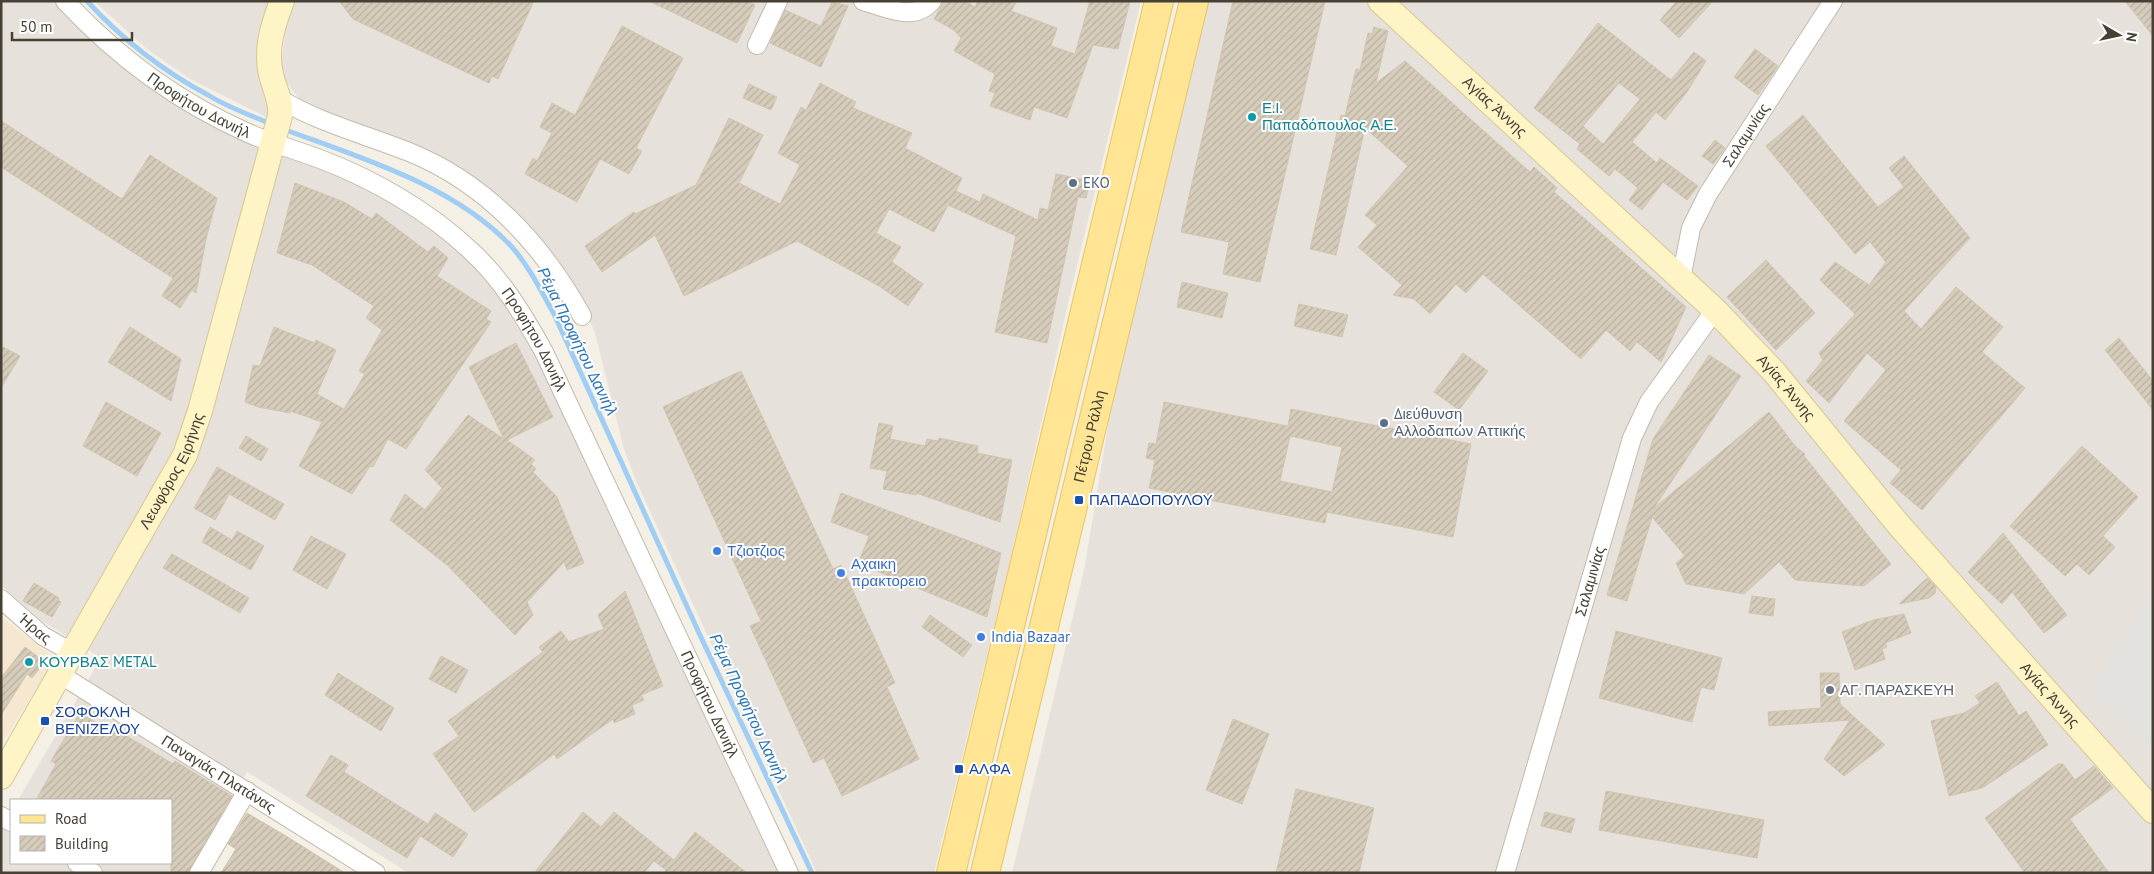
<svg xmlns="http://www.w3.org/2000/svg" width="2154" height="874" font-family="'PT Sans',sans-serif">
<defs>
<pattern id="building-hatch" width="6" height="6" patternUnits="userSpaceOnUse" patternTransform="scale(1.25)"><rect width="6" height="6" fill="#d6ccbb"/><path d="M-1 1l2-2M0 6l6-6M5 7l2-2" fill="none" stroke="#b9b0a1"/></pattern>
</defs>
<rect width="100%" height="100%" fill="#f4f0e6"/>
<!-- commercial -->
<path fill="#f6e8d0" d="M 1,617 L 55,658 L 1,745 Z"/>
<!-- industrial -->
<path fill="#e6e1db" d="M 1,1 L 57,1 L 96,41 L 314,163 L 380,194 L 444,235 L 479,268 L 518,320 L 583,449 L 681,667 L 732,769 L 779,873 L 409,873 L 247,772 L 186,873 L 1,873 L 1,829 L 11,812 L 11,863 L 171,863 L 171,800 L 18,800 L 101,658 L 41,620 L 1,585 Z
M 94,1 L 274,1 L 270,119 L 190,79 L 147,49 Z
M 294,1 L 1141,1 L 1069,299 L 1011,557 L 934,873 L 817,873 L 637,483 L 624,449 L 595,333 L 583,303 L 431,153 L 304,103 L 298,97 L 286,82 L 281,67 L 286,25 Z
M 1202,1 L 2153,1 L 2153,873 L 1012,873 L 1084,570 L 1126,318 Z"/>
<!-- parking -->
<path fill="#e4e2de" d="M 2153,588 L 2153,747 L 2087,692 Z"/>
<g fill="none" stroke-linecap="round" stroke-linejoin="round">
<!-- stream -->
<path stroke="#a0cdf3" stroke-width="5" d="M 87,1 C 121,38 163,71 208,95 C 227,107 250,115 271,124
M 283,129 C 361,158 453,185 511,246 C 529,266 541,291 554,314 L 699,633 L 812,873"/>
</g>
<!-- building -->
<path fill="url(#building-hatch)" stroke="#d1c5ae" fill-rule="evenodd" d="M 339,1 L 534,1 L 498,79 L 492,76 L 489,83 L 353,19 Z
M 649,1 L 747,1 L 755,5 L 737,43 Z
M 944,1 L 965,1 L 975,7 L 978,1 L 1017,1 L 1011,11 L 1057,28 L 1051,46 L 1075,54 L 1090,1 L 1130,1 L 1118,49 L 1093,45 L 1067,118 L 1034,107 L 1030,120 L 990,106 L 995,93 L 989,91 L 995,74 L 954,51 L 961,38 L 954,30 L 934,19 Z
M 1233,1 L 1325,1 L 1260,282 L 1223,274 L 1229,242 L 1181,232 Z
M 1677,1 L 1713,1 L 1679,38 L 1660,20 Z
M 2125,1 L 2153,1 L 2153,36 Z
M 832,2 L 848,6 L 821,67 L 770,43 L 785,10 L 821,26 Z
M 1598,23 L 1671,80 L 1694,52 L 1706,61 L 1687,92 L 1665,120 L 1656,112 L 1632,142 L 1657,163 L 1660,158 L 1698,186 L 1687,200 L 1663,182 L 1642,210 L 1629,200 L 1638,188 L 1615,169 L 1609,176 L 1577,149 L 1580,144 L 1534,108 ZM 1619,83 L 1640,99 L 1603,144 L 1583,126 Z
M 622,26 L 683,58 L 636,148 L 642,151 L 629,174 L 600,159 L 577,202 L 525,174 L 533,158 L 537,161 L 552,133 L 540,127 L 552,103 L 575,115 Z
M 1374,27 L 1388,31 L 1376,83 L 1405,61 L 1530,172 L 1534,167 L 1557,188 L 1554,192 L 1686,307 L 1661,362 L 1637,342 L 1630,351 L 1606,330 L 1581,359 L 1483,274 L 1466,293 L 1456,284 L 1430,314 L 1414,299 L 1393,295 L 1402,285 L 1358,247 L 1377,225 L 1365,215 L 1408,166 L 1365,128 L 1336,255 L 1310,249 L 1341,115 L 1345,116 L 1356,69 L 1360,70 L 1368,33 L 1372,34 Z
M 1755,49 L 1778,66 L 1758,95 L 1734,77 Z
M 820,83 L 856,102 L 853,108 L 912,133 L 905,148 L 962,178 L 956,191 L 980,202 L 983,194 L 1038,220 L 1040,208 L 1048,210 L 1056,174 L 1090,181 L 1086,198 L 1078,197 L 1047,343 L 995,332 L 1016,236 L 948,205 L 934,232 L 889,209 L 876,233 L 901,247 L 892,262 L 923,284 L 908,306 L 879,286 L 797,241 L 684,296 L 655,235 L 602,272 L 585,246 L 634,212 L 635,214 L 696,185 L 729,118 L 763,135 L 739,183 L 780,204 L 800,165 L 778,153 L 801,107 L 806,110 Z
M 749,84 L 777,97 L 771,110 L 743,98 Z
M 1803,115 L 1878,207 L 1904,187 L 1889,168 L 1904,156 L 1970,238 L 1904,311 L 1921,329 L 1956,287 L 2003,327 L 1982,352 L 2025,388 L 1922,510 L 1890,483 L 1901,470 L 1844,421 L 1886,370 L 1867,353 L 1829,403 L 1806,381 L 1823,360 L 1819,353 L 1855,314 L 1820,280 L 1835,262 L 1869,285 L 1886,262 L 1870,242 L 1855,254 L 1766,146 Z
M 1,121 L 122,199 L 150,155 L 217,198 L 206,239 L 196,293 L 192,290 L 180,308 L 162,296 L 173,278 L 1,167 Z
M 1715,140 L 1725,148 L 1713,164 L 1702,156 Z
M 295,183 L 344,202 L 372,219 L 376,213 L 428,252 L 434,246 L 448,258 L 437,276 L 491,311 L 486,319 L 491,322 L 406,449 L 388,439 L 373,467 L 370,466 L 352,494 L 299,466 L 322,422 L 290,411 L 290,413 L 258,407 L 245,402 L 253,365 L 260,366 L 274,327 L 315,343 L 316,340 L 336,350 L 317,394 L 344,409 L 365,374 L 359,371 L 382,330 L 366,318 L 374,306 L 312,265 L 277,253 Z
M 1766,260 L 1815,313 L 1776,350 L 1727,297 Z
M 1182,282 L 1228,293 L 1222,318 L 1177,307 Z
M 1299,304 L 1348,315 L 1342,337 L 1294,326 Z
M 130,327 L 181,359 L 171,401 L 108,362 Z
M 2119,338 L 2153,381 L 2153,410 L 2105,350 Z
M 516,343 L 553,417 L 507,440 L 535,460 L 531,464 L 536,469 L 533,472 L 557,497 L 584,563 L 567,570 L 564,562 L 527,602 L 533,615 L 515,635 L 447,565 L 390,520 L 405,494 L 425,510 L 442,488 L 425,470 L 468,415 L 504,439 L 469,367 Z
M 1,346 L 20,356 L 1,388 Z
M 1463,353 L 1488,371 L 1459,410 L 1434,392 Z
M 1709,355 L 1741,376 L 1654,508 L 1769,412 L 1796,447 L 1805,454 L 1804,456 L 1891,564 L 1864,586 L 1795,580 L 1779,562 L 1744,594 L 1686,584 L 1676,563 L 1685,556 L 1652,517 L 1627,601 L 1607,595 L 1653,439 Z
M 741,371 L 833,569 L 841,565 L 895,683 L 887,687 L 919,759 L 842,796 L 824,758 L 813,763 L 750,626 L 761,621 L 663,407 Z
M 106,402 L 161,433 L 137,476 L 83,446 Z
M 1164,402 L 1288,426 L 1291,409 L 1471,444 L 1453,537 L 1327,512 L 1325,523 L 1149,488 L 1155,460 L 1146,458 L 1149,443 L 1156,444 ZM 1290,436 L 1342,447 L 1332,492 L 1280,481 Z
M 879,423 L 893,426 L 890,439 L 925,446 L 927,439 L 938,441 L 939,438 L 978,446 L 977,453 L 1012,460 L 1000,522 L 916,493 L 916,495 L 883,489 L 887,471 L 870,468 Z
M 246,436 L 268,449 L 261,461 L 239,448 Z
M 2082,446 L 2138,497 L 2103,536 L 2115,547 L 2089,575 L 2077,564 L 2065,576 L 2010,526 Z
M 217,467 L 284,504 L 275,520 L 229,494 L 215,520 L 194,508 Z
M 841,493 L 1001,553 L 987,617 L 877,571 L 860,559 L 869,536 L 831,522 Z
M 210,527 L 232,540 L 237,531 L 264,546 L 251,570 L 202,542 Z
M 2003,533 L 2067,615 L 2044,633 L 2012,592 L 2002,604 L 1968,572 Z
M 311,536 L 346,554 L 327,589 L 293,570 Z
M 172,554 L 249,598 L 240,613 L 163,568 Z
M 1927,578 L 1936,587 L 1935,593 L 1929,598 L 1899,604 Z
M 34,583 L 59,598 L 58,600 L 61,602 L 52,617 L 23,601 Z
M 625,591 L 663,686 L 641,695 L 644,700 L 632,705 L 635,714 L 614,723 L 613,719 L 557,759 L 554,754 L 474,812 L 433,754 L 459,736 L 448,721 L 543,652 L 539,647 L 561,631 L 569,642 L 604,629 L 598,615 Z
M 1752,596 L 1775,599 L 1773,616 L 1749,613 Z
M 1904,614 L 1911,633 L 1885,643 L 1887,647 L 1882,649 L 1885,659 L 1855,670 L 1842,632 L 1873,620 Z
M 930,615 L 972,645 L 963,657 L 922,627 Z
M 1616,631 L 1722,658 L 1714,690 L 1701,687 L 1692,722 L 1599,698 Z
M 25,647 L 45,662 L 32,678 L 27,674 L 1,715 L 1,678 Z
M 441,656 L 468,670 L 456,693 L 429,679 Z
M 338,673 L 394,708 L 381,731 L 325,695 Z
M 1820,673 L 1839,673 L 1840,704 L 1885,745 L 1844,776 L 1824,759 L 1850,720 L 1769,726 L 1768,712 L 1821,708 Z
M 1997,682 L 2019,716 L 2026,711 L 2048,745 L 1982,788 L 1949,796 L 1931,721 L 1964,713 L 1980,703 L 1975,696 Z
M 80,713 L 105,728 L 107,724 L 173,764 L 175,761 L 232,796 L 188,873 L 171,873 L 171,800 L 36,800 L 56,764 L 51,761 Z
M 1233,719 L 1269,734 L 1242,804 L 1206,790 Z
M 331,755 L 348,765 L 344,772 L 428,824 L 435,813 L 468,834 L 453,857 L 420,836 L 407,858 L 306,796 Z
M 2058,764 L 2063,764 L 2075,780 L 2094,766 L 2113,788 L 2070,819 L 2109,873 L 2025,873 L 1985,818 Z
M 1296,789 L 1374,808 L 1359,873 L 1276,873 Z
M 1606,791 L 1764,820 L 1757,858 L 1599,830 Z
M 583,812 L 601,827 L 614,812 L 674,860 L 695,832 L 747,873 L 664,873 L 666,870 L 654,861 L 644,873 L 534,873 Z
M 1545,812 L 1575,819 L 1571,833 L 1541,826 Z
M 247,813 L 286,836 L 345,873 L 221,873 L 236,849 L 228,844 Z"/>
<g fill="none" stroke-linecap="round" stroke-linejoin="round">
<defs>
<g id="street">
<path id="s1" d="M 65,1 C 117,57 178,102 248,133 C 271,143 296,150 320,159 C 373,179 429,211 471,251 C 502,279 524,316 544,352 L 789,873"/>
<path d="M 863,1 C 885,7 914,23 932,1"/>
<path d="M 757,45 L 778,1"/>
<path d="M 280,99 C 319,123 367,135 409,152 C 486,183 543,245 582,316"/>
<path id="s2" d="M 1681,279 L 1691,228 L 1708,194 L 1833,1"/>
<path id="s3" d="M 1,599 L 43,636 L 73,653"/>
<path id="s4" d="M 61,675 L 376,873"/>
<path d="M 1,816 L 11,822"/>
<path d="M 77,863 L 93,873"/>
<path d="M 199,873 L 247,791"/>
<path id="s5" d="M 1505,873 L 1632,438 L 1649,402 L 1715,310"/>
</g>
<g id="secondary">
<path id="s6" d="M 1380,1 L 1715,310 L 1775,373 L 1898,524 L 2153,811"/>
<path id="s7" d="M 1,777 L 185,455 L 200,411 L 280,116 C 282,100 274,89 271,74 C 265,49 273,25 282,1"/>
</g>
<g id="primary">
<path d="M 951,873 L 1159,1"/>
<path id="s8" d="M 985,873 L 1194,1"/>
</g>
</defs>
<!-- street casing -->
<use href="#street" stroke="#c2bbab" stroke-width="20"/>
<!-- secondary casing -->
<use href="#secondary" stroke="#d6c794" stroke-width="26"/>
<!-- primary casing -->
<use href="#primary" stroke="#e8c560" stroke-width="30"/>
<!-- street -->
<use href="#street" stroke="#fff" stroke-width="18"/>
<!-- secondary -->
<use href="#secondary" stroke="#fff4c5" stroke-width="24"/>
<!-- primary -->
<use href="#primary" stroke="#ffe594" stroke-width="28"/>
</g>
<!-- markers -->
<g fill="#0f9aa8" stroke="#fff" stroke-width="2">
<circle cx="1252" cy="117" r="5"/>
<circle cx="29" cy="662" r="5"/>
</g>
<g fill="#5c6f8a" stroke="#fff" stroke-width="2">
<circle cx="1073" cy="183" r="5"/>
<circle cx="1384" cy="423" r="5"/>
</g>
<g fill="#1a4fb4" stroke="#fff" stroke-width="2">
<rect x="1074" y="495" width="10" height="10" rx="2.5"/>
<rect x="40" y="716" width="10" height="10" rx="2.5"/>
<rect x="954" y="764" width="10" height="10" rx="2.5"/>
</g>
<g fill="#3f7fe0" stroke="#fff" stroke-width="2">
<circle cx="717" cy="551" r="5"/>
<circle cx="841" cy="573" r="5"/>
<circle cx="981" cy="637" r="5"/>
</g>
<circle fill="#6b7280" stroke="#fff" stroke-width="2" cx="1830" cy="690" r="5"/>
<g text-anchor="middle" stroke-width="4" stroke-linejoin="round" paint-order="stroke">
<!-- street labels -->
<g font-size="15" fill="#474135" stroke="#fff">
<text dy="5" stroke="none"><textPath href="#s1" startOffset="171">Προφήτου Δανιήλ</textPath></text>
<text dy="5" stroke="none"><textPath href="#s6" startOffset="156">Αγίας Άννης</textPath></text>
<text dy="5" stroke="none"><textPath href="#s2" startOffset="160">Σαλαμινίας</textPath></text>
<text dy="5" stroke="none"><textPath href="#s1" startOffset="591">Προφήτου Δανιήλ</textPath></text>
<text dy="5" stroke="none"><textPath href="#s6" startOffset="561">Αγίας Άννης</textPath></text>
<text dy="5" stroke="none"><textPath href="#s8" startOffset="449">Πέτρου Ράλλη</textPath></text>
<text dy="5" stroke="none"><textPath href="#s7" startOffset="351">Λεωφόρος Ειρήνης</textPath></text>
<text dy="5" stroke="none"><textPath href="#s5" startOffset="304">Σαλαμινίας</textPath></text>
<text dy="5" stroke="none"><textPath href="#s3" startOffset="45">Ήρας</textPath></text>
<text dy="5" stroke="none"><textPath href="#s6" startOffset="966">Αγίας Άννης</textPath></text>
<text dy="5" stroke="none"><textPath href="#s1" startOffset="996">Προφήτου Δανιήλ</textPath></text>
<text dy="5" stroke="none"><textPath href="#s4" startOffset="186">Παναγιάς Πλατάνας</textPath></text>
</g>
<!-- culture labels -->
<g font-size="15" fill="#0d838f" stroke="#fff" text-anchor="start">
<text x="1262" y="113">Ε.Ι.<tspan x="1262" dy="17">Παπαδόπουλος Α.Ε.</tspan></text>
<text x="39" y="667">ΚΟΥΡΒΑΣ METAL</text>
</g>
<!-- service labels -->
<g font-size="15" fill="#4e5e75" stroke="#fff" text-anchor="start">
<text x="1083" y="188">EKO</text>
<text x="1394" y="419">Διεύθυνση<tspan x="1394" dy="17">Αλλοδαπών Αττικής</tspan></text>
</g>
<!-- transit labels -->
<g font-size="15" fill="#164399" stroke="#fff" text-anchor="start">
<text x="1089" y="505">ΠΑΠΑΔΟΠΟΥΛΟΥ</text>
<text x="55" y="717">ΣΟΦΟΚΛΗ<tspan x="55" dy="17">ΒΕΝΙΖΕΛΟΥ</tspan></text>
<text x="969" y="774">ΑΛΦΑ</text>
</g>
<!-- shop labels -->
<g font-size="15" fill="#366cbe" stroke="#fff" text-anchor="start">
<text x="727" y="556">Τζιοτζιος</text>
<text x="851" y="569">Αχαικη<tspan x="851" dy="17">πρακτορειο</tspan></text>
<text x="991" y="642">India Bazaar</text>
</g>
<!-- worship labels -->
<g font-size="15" fill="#5b616d" stroke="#fff" text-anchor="start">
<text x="1840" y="695">ΑΓ. ΠΑΡΑΣΚΕΥΗ</text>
</g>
<!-- water labels -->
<g font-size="16" font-style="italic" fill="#2a75b7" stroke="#fff">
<text transform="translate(578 341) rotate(64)" y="6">Ρέμα Προφήτου Δανιήλ</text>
<text transform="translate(749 708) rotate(65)" y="6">Ρέμα Προφήτου Δανιήλ</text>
</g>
</g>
<!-- border -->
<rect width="2154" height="874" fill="none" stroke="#474135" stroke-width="5"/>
<!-- legend -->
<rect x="10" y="799" width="162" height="65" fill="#ffffff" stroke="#b5b3ae"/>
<rect x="20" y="815" width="25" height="8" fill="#ffe594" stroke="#b5b3ae"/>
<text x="55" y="824" font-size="15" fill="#474135">Road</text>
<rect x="20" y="836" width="25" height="15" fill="url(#building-hatch)" stroke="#b5b3ae"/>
<text x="55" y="849" font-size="15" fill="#474135">Building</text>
<!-- north arrow -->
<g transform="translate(2119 35) rotate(99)" stroke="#ffffff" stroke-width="4" paint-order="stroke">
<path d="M0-4L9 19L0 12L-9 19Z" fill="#474135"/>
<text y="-8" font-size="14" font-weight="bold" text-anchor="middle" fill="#474135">N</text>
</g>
<!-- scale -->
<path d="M12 32v8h120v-8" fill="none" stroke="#474135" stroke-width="2.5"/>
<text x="20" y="32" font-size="15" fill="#474135" stroke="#ffffff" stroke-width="4" paint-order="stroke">50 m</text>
</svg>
